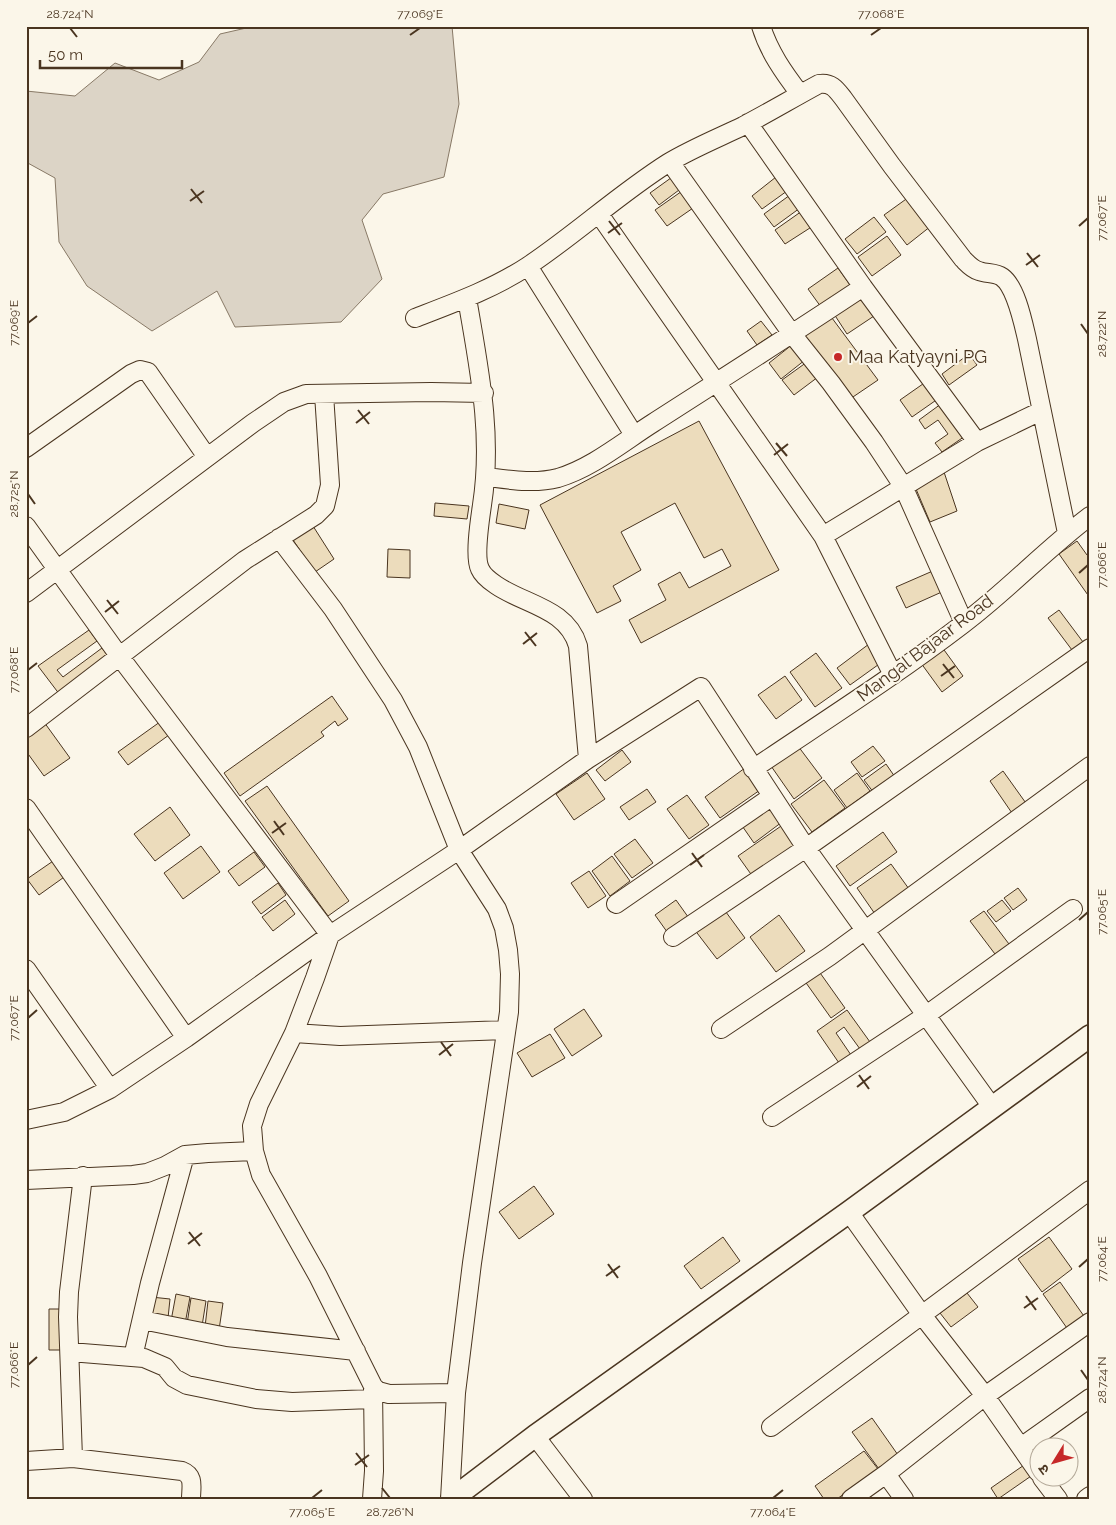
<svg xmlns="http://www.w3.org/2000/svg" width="1116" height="1525" font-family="Raleway,'Noto Sans Devanagari',sans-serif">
<rect width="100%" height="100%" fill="#fbf6e9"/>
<!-- water -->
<path fill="#dcd4c6" stroke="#887966" d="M 255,26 L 452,26 L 459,104 L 444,177 L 383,194 L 362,220 L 382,279 L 341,322 L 235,327 L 217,291 L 152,331 L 87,286 L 59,242 L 55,178 L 26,162 L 26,91 L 75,96 L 115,63 L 159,80 L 199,62 L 220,34 Z"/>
<!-- building -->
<path fill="#ecdcbc" stroke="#4a3520" d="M 675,175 L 683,187 L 659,205 L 650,193 Z
M 776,177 L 787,191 L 762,209 L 752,196 Z
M 685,189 L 696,206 L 667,226 L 655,210 Z
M 790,195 L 800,208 L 774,227 L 764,214 Z
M 909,197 L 931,226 L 907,245 L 884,215 Z
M 802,211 L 813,226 L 785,244 L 775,230 Z
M 874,217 L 886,232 L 857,254 L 845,239 Z
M 887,236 L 901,255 L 872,276 L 858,257 Z
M 838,268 L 850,285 L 821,307 L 808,289 Z
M 861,296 L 874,316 L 847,334 L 834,314 Z
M 829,314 L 878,380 L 847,401 L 797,335 Z
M 761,321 L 772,335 L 757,345 L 747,331 Z
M 793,344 L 805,360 L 781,379 L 769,363 Z
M 969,354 L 977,365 L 949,385 L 942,374 Z
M 807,362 L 818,377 L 794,395 L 782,380 Z
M 930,379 L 942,396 L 912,417 L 900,400 Z
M 945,401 L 968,434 L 942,452 L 935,443 L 948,434 L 938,420 L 925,429 L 919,420 Z
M 699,421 L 779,570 L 641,643 L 629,620 L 666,600 L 658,584 L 680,572 L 689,588 L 731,566 L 722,549 L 704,558 L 675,503 L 621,532 L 641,570 L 613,586 L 621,601 L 597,613 L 540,505 Z
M 944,472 L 957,511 L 930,522 L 916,489 Z
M 435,503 L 469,506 L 467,519 L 434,516 Z
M 499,504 L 529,510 L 525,529 L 496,523 Z
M 313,526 L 334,559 L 315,572 L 293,540 Z
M 1077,541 L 1087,555 L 1090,553 L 1090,598 L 1059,554 Z
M 388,549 L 410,550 L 410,578 L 387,577 Z
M 935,570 L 944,591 L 906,608 L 896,587 Z
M 1059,610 L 1083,642 L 1072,650 L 1048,618 Z
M 89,630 L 97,641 L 57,670 L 63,677 L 102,648 L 110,659 L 60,695 L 38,666 Z
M 939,643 L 963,676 L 942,692 L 918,659 Z
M 869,644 L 882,662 L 850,685 L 837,668 Z
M 816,653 L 842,688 L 815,707 L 790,672 Z
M 785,676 L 802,700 L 776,719 L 758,695 Z
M 332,696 L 348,719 L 338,726 L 335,721 L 321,732 L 324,736 L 240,796 L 224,773 Z
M 164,719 L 173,732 L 128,765 L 118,752 Z
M 44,722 L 70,758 L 44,776 L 26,751 L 26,735 Z
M 798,746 L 822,778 L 794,799 L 771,766 Z
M 873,746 L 885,761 L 862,777 L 851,762 Z
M 622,750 L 631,762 L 605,781 L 596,770 Z
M 886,764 L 895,777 L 874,793 L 864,780 Z
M 745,768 L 760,790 L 720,818 L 705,797 Z
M 1003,771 L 1028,806 L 1014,816 L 990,781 Z
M 587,773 L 605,799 L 574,820 L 556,794 Z
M 857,773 L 870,791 L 847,808 L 834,790 Z
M 824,780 L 845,808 L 812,832 L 791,804 Z
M 267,786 L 349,901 L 328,916 L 245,801 Z
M 647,789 L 656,802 L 629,820 L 620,807 Z
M 687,795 L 709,825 L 689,839 L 667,809 Z
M 767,800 L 782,822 L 754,843 L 738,820 Z
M 170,807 L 190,835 L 155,861 L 134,834 Z
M 784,824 L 799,845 L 753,877 L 738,856 Z
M 883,832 L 897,852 L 850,886 L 836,866 Z
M 635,839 L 653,863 L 632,878 L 614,854 Z
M 201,846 L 220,872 L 183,899 L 164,873 Z
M 254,852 L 265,867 L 239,886 L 228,871 Z
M 612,856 L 630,881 L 610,896 L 592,871 Z
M 56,859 L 67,875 L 39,895 L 27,879 Z
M 891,864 L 909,889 L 875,914 L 857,888 Z
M 589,871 L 606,896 L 588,908 L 571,883 Z
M 278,883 L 286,895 L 261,914 L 252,902 Z
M 1018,888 L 1027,900 L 1013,910 L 1004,898 Z
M 285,900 L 295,914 L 273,931 L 262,917 Z
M 676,900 L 691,921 L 670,936 L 655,915 Z
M 1002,900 L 1011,911 L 996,922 L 987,911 Z
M 723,908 L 745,938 L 717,959 L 694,929 Z
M 984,911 L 1012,948 L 998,958 L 970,921 Z
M 779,915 L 805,951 L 776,972 L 750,937 Z
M 818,970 L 845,1008 L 831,1018 L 804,980 Z
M 584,1009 L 602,1036 L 572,1056 L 554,1029 Z
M 847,1010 L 870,1042 L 860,1049 L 844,1027 L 836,1033 L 851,1055 L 839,1063 L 817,1031 Z
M 550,1034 L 565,1058 L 532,1077 L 517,1053 Z
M 534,1186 L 554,1214 L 519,1239 L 499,1212 Z
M 723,1237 L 740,1261 L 701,1289 L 684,1266 Z
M 1049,1237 L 1072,1269 L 1042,1292 L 1018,1259 Z
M 1060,1282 L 1086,1319 L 1069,1331 L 1043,1294 Z
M 967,1293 L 978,1307 L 951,1327 L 940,1313 Z
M 176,1294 L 190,1297 L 185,1324 L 171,1321 Z
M 151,1297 L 170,1299 L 168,1318 L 148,1315 Z
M 191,1298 L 206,1301 L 202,1326 L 187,1324 Z
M 208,1301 L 223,1303 L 219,1330 L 205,1327 Z
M 49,1309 L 68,1309 L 68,1350 L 49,1350 Z
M 872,1418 L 898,1455 L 879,1469 L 852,1432 Z
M 864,1451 L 878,1469 L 837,1499 L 824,1499 L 815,1486 Z
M 1027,1463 L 1034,1474 L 998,1499 L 991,1488 Z"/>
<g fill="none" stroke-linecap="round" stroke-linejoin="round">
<defs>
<path id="minor" d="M 761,26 C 769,52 784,73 800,94
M 748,123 L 863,287 L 977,442
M 670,162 L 792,334 L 831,383 L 874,442 L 903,486 L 964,623
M 599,214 L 823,536 L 893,675
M 528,266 L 634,435
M 467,298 C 479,369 493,434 482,505 C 480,519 474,557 480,569 C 483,576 490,581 496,585 C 525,605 567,608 578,646 L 588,759
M 415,318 C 454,303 493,289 528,266 C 576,234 619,194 668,163 C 691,149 718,138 743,126 C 768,113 793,98 819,84 C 831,82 836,89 843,98 L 892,166 L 963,259 C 968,264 972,269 979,271 C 986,274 995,272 1002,277 C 1016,287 1023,322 1027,339 L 1067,533
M 26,448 L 131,374 L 140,370 L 148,372 L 207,457
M 487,477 C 511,480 534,484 558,478 C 592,468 623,442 653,423 C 723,378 794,333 863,287
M 26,526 L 120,657 L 330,935 L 315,978 L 294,1033 L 259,1104 L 252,1126 L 254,1151 L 261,1175 L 318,1276 L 373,1386 L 378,1391 L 389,1394 L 456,1393
M 823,536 L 977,442 L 1041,411
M 279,538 L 333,609 L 393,700 L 418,747 L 459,850 L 497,909 L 504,928 L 508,950 L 510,974 L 509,1012 L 472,1263 L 456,1393 L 450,1499
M 26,593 L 253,423 L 284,402 L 306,394 L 431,392 L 484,393
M 26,728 L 245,560 L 316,515 L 325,506 L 330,485 L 324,394
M 753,769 C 824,721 895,676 963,624 C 1007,591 1045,550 1090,516
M 26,808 L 186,1038
M 616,904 L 771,797
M 673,937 L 806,848 L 1090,648
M 26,969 L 110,1089
M 721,1029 L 830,956 L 1090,766
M 294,1033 L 340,1036 L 506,1030
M 772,1117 L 925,1016 L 1073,909
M 26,1120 L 64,1112 L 110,1089 L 186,1038 L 330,935 L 459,850 L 588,759 L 701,687 L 806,848 L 992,1107
M 26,1180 L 133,1175 L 147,1173 L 165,1166 L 185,1155 L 208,1153 L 254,1151
M 849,1212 L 922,1315 L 985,1396 L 1038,1472
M 142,1320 L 227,1337 L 356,1351
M 70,1352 L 144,1358 L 165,1367 L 174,1378 L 187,1385 L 256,1399 L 292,1402 L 372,1399
M 133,1357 L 150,1283 L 185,1155
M 771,1427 L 1090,1190
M 535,1436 L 583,1499
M 1021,1447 L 1090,1398
M 73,1458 L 68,1317 L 69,1292 L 83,1176
M 26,1461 L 73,1458 L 182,1471 C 195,1476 191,1487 191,1499
M 886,1474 L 904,1499
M 1042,1478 L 1058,1499
M 372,1499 L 374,1471 L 373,1387
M 851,1499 L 886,1474 L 985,1396 L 1090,1322
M 1086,1499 L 1090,1496"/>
<path id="tertiary" d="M 452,1499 L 535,1436 L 849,1212 L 1090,1036"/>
</defs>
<!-- minor casing -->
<use href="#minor" stroke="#4a3520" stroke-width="20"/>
<!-- tertiary casing -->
<use href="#tertiary" stroke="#4a3520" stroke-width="24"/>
<!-- minor -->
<use href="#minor" stroke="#fbf6e9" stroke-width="18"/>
<!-- tertiary -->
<use href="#tertiary" stroke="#fbf6e9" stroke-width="21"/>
</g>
<!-- ticks -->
<path fill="none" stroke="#4a3520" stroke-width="2" d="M 70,28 L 77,37M 410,35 L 420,28M 871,35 L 881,28M 191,189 L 202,203M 190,201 L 204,191M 609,221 L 620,235M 1079,226 L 1088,218M 608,233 L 622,223M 1027,253 L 1038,267M 1026,265 L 1040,255M 28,323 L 37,316M 1081,324 L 1088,334M 358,410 L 369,424M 356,423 L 370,412M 776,443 L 787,456M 774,455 L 788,444M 28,494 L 35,504M 1079,573 L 1088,565M 107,600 L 118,614M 105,612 L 119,601M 525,632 L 536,646M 523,644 L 537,633M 943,664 L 954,678M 28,670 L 37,663M 941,676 L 955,666M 274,821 L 284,835M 272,833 L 286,823M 692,853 L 702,867M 690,865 L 704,855M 1079,920 L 1088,912M 28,1018 L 37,1010M 441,1042 L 451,1056M 439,1055 L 453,1044M 859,1075 L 869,1089M 857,1087 L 871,1076M 189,1232 L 200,1246M 188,1244 L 202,1233M 608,1264 L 618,1278M 1079,1267 L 1088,1259M 606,1276 L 620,1266M 1026,1296 L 1036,1310M 1024,1308 L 1038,1298M 28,1365 L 37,1357M 1081,1370 L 1088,1380M 356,1453 L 367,1467M 355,1465 L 369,1455M 382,1488 L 390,1498M 312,1498 L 322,1490M 773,1498 L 783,1490"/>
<!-- markers -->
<circle fill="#c62828" stroke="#fbf6e9" stroke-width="2" cx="838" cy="357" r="5"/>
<g text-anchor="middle" stroke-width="4" stroke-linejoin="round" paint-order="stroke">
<!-- poi labels -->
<g font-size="18" fill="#4a3520" stroke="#fbf6e9" text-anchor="start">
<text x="848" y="363">Maa Katyayni PG</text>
</g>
<!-- street labels -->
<g font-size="18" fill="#4a3520" stroke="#fbf6e9">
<text transform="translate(925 648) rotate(-37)" y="6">Mangal Bajaar Road</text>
</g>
</g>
<!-- border -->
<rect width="1116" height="1525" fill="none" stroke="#fbf6e9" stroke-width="55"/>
<!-- north arrow -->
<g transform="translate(1054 1462) rotate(233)"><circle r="24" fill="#fbf6e9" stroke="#b4a999"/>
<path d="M0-4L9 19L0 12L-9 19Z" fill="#c62828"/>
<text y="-8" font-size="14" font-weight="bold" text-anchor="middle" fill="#4a3520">उ</text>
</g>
<!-- scale -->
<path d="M40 60v8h142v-8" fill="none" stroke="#4a3520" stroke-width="2.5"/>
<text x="48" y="60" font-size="15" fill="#4a3520" stroke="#fbf6e9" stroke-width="4" paint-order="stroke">50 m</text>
<rect x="28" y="28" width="1060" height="1470" fill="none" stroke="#4a3520" stroke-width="2"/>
<g font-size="12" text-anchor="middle" fill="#4a3520">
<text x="70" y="18">28.724°N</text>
<text x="420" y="18">77.069°E</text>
<text x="881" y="18">77.068°E</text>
<text transform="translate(1102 218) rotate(-90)" y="4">77.067°E</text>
<text transform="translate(14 323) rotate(-90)" y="4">77.069°E</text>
<text transform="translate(1102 334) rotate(-90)" y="4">28.722°N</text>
<text transform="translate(14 494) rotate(-90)" y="4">28.725°N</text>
<text transform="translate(1102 565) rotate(-90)" y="4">77.066°E</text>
<text transform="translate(14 670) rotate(-90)" y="4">77.068°E</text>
<text transform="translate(1102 912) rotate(-90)" y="4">77.065°E</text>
<text transform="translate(14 1018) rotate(-90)" y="4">77.067°E</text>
<text transform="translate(1102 1259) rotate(-90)" y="4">77.064°E</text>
<text transform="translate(14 1365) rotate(-90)" y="4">77.066°E</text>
<text transform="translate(1102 1380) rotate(-90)" y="4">28.724°N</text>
<text x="312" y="1516">77.065°E</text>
<text x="390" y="1516">28.726°N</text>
<text x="773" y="1516">77.064°E</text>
</g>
</svg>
